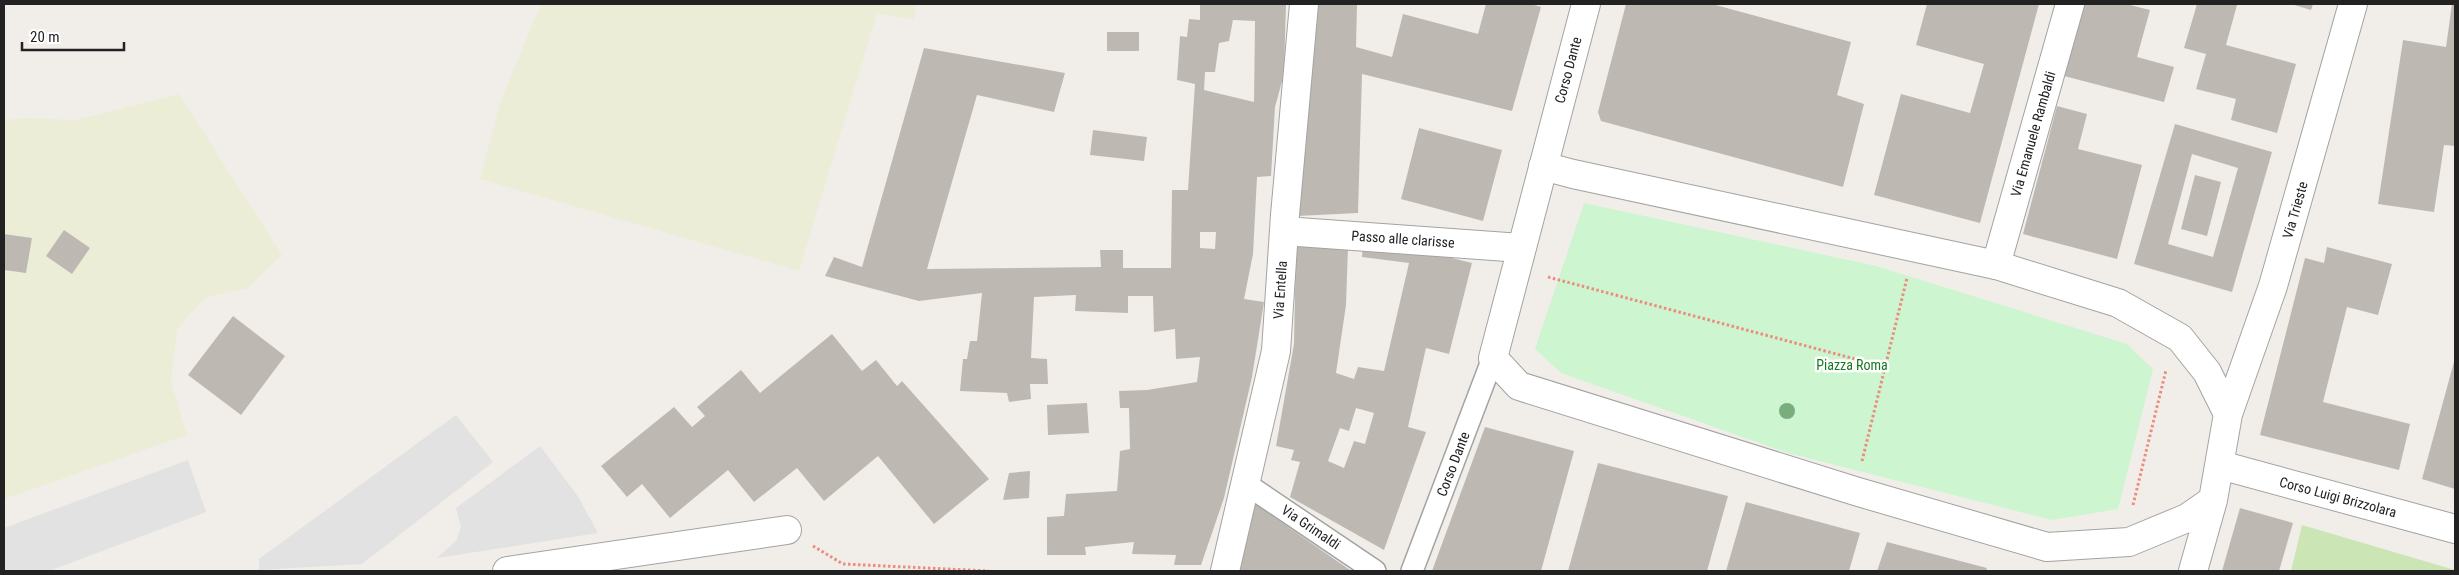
<svg xmlns="http://www.w3.org/2000/svg" width="2459" height="575" font-family="'Roboto Condensed',sans-serif">
<rect width="100%" height="100%" fill="#f1eee9"/>
<!-- farmland -->
<path fill="#ebedd7" d="M 541,4 L 560,4 L 567,6 L 569,4 L 917,4 L 914,20 L 877,13 L 799,271 L 480,179 L 501,100 Z
M 179,94 L 282,255 L 247,289 L 206,297 L 177,329 L 171,382 L 187,435 L 4,499 L 4,120 L 27,118 L 76,120 Z"/>
<!-- grass -->
<path fill="#cbe5b5" d="M 2302,525 L 2455,570 L 2455,571 L 2291,571 Z"/>
<!-- park -->
<path fill="#ccf5d0" d="M 1584,203 L 1876,266 L 2127,344 L 2153,369 L 2118,509 L 2052,520 L 1788,453 L 1561,373 L 1535,349 Z"/>
<!-- parking -->
<path fill="#e2e2e2" d="M 456,415 L 493,462 L 362,564 L 259,570 L 259,559 Z
M 540,446 L 577,495 L 598,533 L 437,558 L 456,541 L 461,527 L 456,508 Z
M 188,460 L 206,512 L 49,571 L 4,571 L 4,528 Z"/>
<!-- building -->
<path fill="#beb8b2" fill-rule="evenodd" d="M 1200,4 L 1286,4 L 1284,74 L 1275,107 L 1271,176 L 1257,177 L 1253,254 L 1244,299 L 1264,302 L 1252,377 L 1224,498 L 1201,565 L 1174,565 L 1176,555 L 1132,554 L 1134,542 L 1085,547 L 1086,555 L 1047,555 L 1047,517 L 1064,516 L 1066,494 L 1117,491 L 1120,451 L 1130,449 L 1129,408 L 1120,408 L 1119,391 L 1147,390 L 1197,382 L 1200,357 L 1176,359 L 1175,329 L 1154,332 L 1153,296 L 1128,296 L 1128,313 L 1075,311 L 1076,295 L 1034,297 L 1031,358 L 1047,359 L 1048,384 L 1030,384 L 1031,399 L 1009,402 L 1007,393 L 960,391 L 963,359 L 967,359 L 970,341 L 977,341 L 982,293 L 919,301 L 825,276 L 834,257 L 862,267 L 924,48 L 1065,73 L 1054,112 L 977,95 L 927,269 L 1101,267 L 1100,250 L 1123,250 L 1123,268 L 1171,268 L 1172,190 L 1188,190 L 1195,84 L 1177,80 L 1180,36 L 1187,37 L 1189,19 L 1200,20 ZM 1233,20 L 1255,21 L 1254,102 L 1204,90 L 1205,72 L 1215,72 L 1219,43 L 1229,41 ZM 1200,232 L 1216,232 L 1215,249 L 1200,248 Z
M 1312,4 L 1357,4 L 1356,47 L 1392,57 L 1403,14 L 1478,34 L 1486,4 L 1531,4 L 1541,7 L 1512,111 L 1362,74 L 1358,213 L 1297,216 Z
M 1626,4 L 1712,4 L 1851,42 L 1837,95 L 1864,104 L 1843,187 L 1601,121 L 1598,112 Z
M 1927,4 L 2039,4 L 1980,223 L 1874,195 L 1901,94 L 1970,113 L 1984,64 L 1916,45 Z
M 2083,4 L 2126,4 L 2150,10 L 2137,57 L 2174,67 L 2164,102 L 2064,76 Z
M 2197,4 L 2237,5 L 2226,45 L 2296,64 L 2277,133 L 2231,120 L 2236,99 L 2196,89 L 2206,54 L 2184,48 Z
M 2291,4 L 2313,4 L 2311,10 Z
M 2452,4 L 2455,4 L 2455,146 L 2444,145 L 2434,212 L 2378,204 L 2403,40 L 2446,47 Z
M 1107,32 L 1139,32 L 1139,51 L 1107,51 Z
M 2057,106 L 2087,114 L 2078,149 L 2142,165 L 2117,259 L 2023,234 Z
M 2175,124 L 2272,152 L 2232,292 L 2134,264 ZM 2192,154 L 2238,168 L 2213,257 L 2168,244 Z
M 1419,128 L 1502,150 L 1483,221 L 1401,199 Z
M 1093,130 L 1147,137 L 1144,161 L 1090,155 Z
M 2195,175 L 2221,182 L 2207,236 L 2181,229 Z
M 64,230 L 90,248 L 72,274 L 46,256 Z
M 4,234 L 32,238 L 26,273 L 4,270 Z
M 1363,244 L 1423,251 L 1472,263 L 1449,354 L 1426,348 L 1408,427 L 1426,432 L 1384,550 L 1290,497 L 1300,462 L 1291,460 L 1294,450 L 1276,446 L 1294,344 L 1296,246 L 1348,247 L 1346,305 L 1336,373 L 1354,379 L 1358,367 L 1384,371 L 1409,263 L 1362,257 ZM 1356,408 L 1374,413 L 1365,444 L 1354,441 L 1344,468 L 1328,461 L 1340,428 L 1349,431 Z
M 2327,247 L 2392,264 L 2378,315 L 2347,307 L 2323,402 L 2410,424 L 2399,470 L 2260,435 L 2305,258 L 2324,263 Z
M 233,316 L 285,356 L 241,415 L 188,375 Z
M 832,334 L 862,371 L 876,360 L 897,386 L 902,381 L 989,479 L 934,524 L 878,456 L 824,501 L 797,468 L 754,502 L 728,470 L 670,518 L 642,484 L 627,497 L 601,466 L 674,407 L 692,427 L 705,416 L 697,407 L 741,370 L 760,393 Z
M 2455,358 L 2455,489 L 2422,479 Z
M 1087,403 L 1089,433 L 1048,435 L 1047,405 Z
M 1485,427 L 1574,451 L 1541,571 L 1432,571 Z
M 1598,463 L 1728,496 L 1707,571 L 1568,571 Z
M 1030,471 L 1029,498 L 1003,500 L 1009,473 Z
M 1746,502 L 1860,533 L 1849,571 L 1726,571 Z
M 1255,504 L 1350,570 L 1349,571 L 1234,571 Z
M 2240,508 L 2293,523 L 2279,571 L 2222,571 Z
M 1887,542 L 1987,568 L 1986,571 L 1877,571 Z"/>
<g fill="none" stroke-linecap="round" stroke-linejoin="round">
<defs>
<path id="pedestrian" d="M 1246,484 L 1375,571
M 1412,571 L 1493,358"/>
<path id="minor" d="M 1284,231 L 1521,248
M 1996,265 L 2070,4
M 507,571 L 787,530
M 1225,571 L 1276,351 L 1285,215 L 1304,4"/>
<path id="tertiary" d="M 1586,4 L 1493,358 L 1519,386 L 1855,491 L 2047,547 L 2129,542 L 2187,518 L 2213,500
M 1543,166 L 1573,174 L 1996,265 L 2118,303 L 2180,338 L 2207,372 L 2228,414
M 2220,465 L 2455,529
M 2193,571 L 2213,500 L 2228,414 L 2273,286 L 2353,4"/>
</defs>
<!-- pedestrian casing -->
<use href="#pedestrian" stroke="#a3a3a3" stroke-width="24"/>
<!-- minor casing -->
<use href="#minor" stroke="#a3a3a3" stroke-width="30"/>
<!-- tertiary casing -->
<use href="#tertiary" stroke="#a3a3a3" stroke-width="30"/>
<!-- path -->
<path stroke="#ed8c7e" stroke-width="3" stroke-dasharray="2.5 2.5" stroke-linecap="butt" d="M 1548,277 L 1885,367
M 1862,461 L 1907,278
M 2133,505 L 2166,370
M 813,546 L 843,564 L 989,571"/>
<!-- pedestrian -->
<use href="#pedestrian" stroke="#fff" stroke-width="21"/>
<!-- minor -->
<use href="#minor" stroke="#fff" stroke-width="28"/>
<!-- tertiary -->
<use href="#tertiary" stroke="#fff" stroke-width="28"/>
</g>
<!-- trees -->
<circle fill="#79ad7c" cx="1787" cy="411" r="8"/>
<g text-anchor="middle" stroke-width="5" stroke-linejoin="round" paint-order="stroke">
<!-- street labels -->
<g font-size="14" fill="#222" stroke="#fff">
<text transform="translate(1568 70) rotate(-75)" y="5">Corso Dante</text>
<text transform="translate(2033 134) rotate(-74)" y="5">Via Emanuele Rambaldi</text>
<text transform="translate(2295 210) rotate(-74)" y="5">Via Trieste</text>
<text transform="translate(1403 239) rotate(4)" y="5">Passo alle clarisse</text>
<text transform="translate(1280 290) rotate(-86)" y="5">Via Entella</text>
<text transform="translate(1453 464) rotate(-69)" y="5">Corso Dante</text>
<text transform="translate(2338 497) rotate(15)" y="5">Corso Luigi Brizzolara</text>
<text transform="translate(1311 527) rotate(34)" y="5">Via Grimaldi</text>
</g>
<!-- park labels -->
<g font-size="14" fill="#177822" stroke="#fff">
<text x="1852" y="370">Piazza Roma</text>
</g>
</g>
<!-- border -->
<rect width="2459" height="575" fill="none" stroke="#222222" stroke-width="10"/>
<!-- scale -->
<path d="M22 42v8h102v-8" fill="none" stroke="#222222" stroke-width="2.5"/>
<text x="30" y="42" font-size="15" fill="#222222" stroke="#ffffff" stroke-width="4" paint-order="stroke">20 m</text>
</svg>
